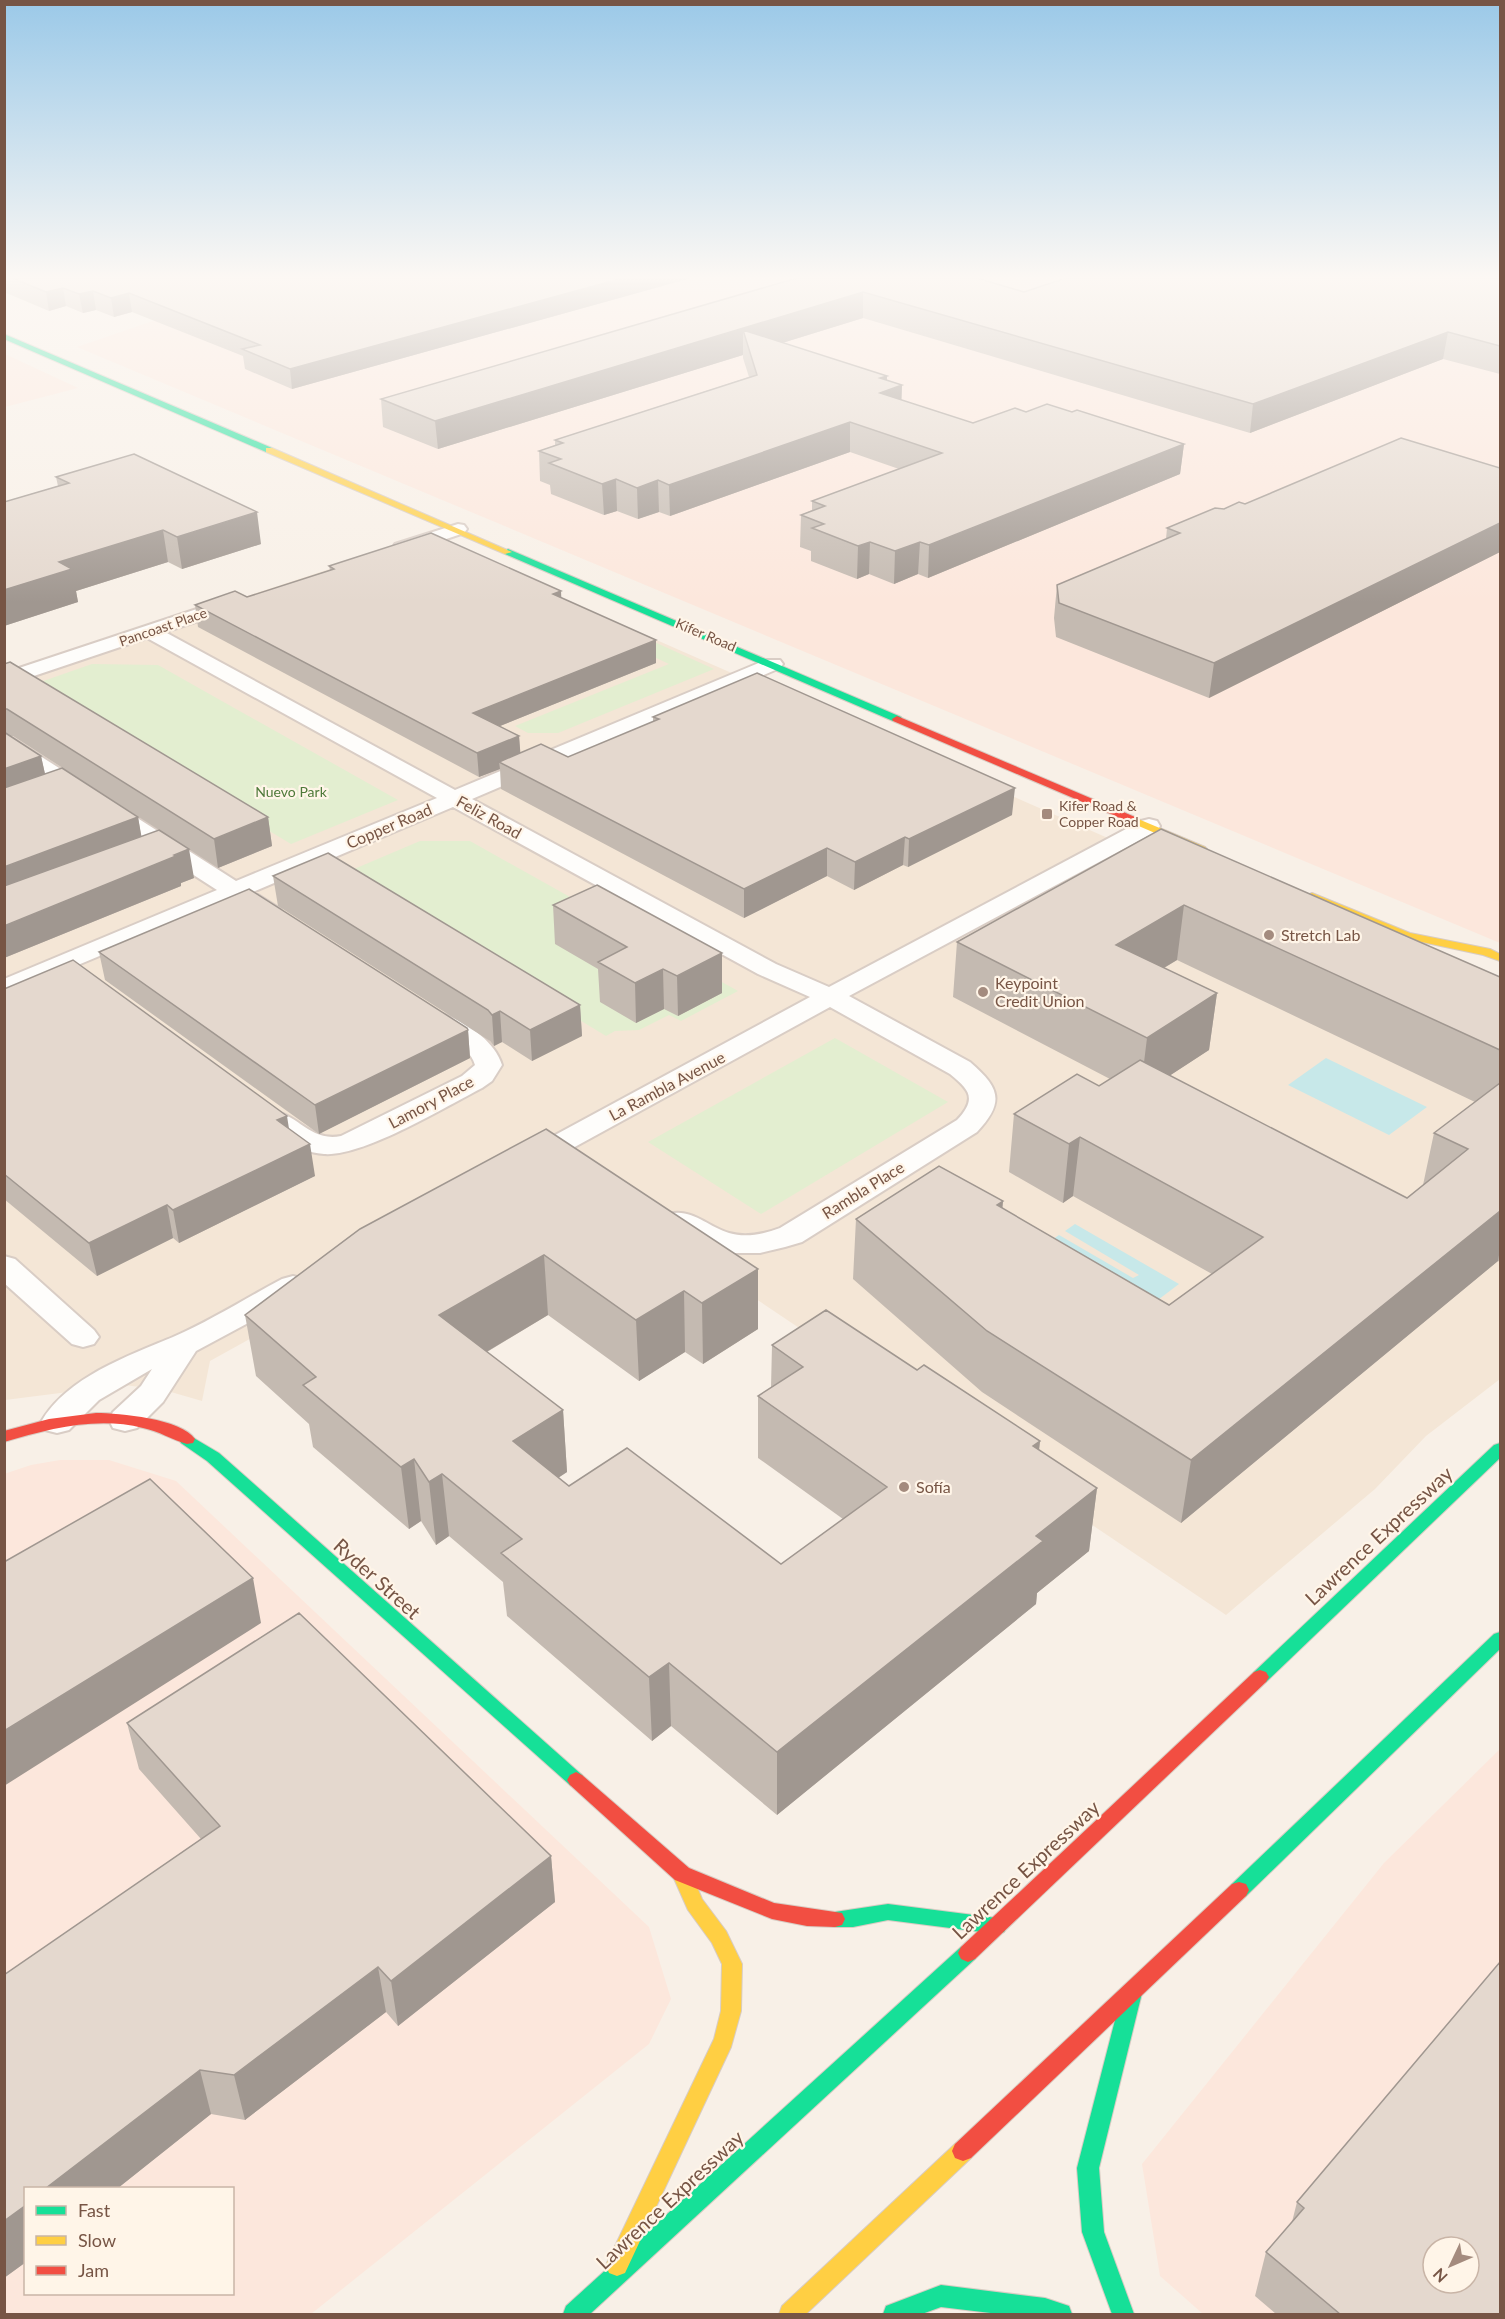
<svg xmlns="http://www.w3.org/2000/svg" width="1505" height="2319" font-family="Lato,sans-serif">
<rect width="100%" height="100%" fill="#f8f0e7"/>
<!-- residential -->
<path fill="#f4e6d6" d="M 424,538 L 1500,1010 L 1500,1379 L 1426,1436 L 1375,1489 L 1226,1615 L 560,1167 L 210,1361 L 202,1401 L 164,1390 L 124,1385 L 5,1400 L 4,676 Z"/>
<!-- commercial -->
<path fill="#fce7dc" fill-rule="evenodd" d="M 279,278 L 1305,278 L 1500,328 L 1500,943 L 77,347 Z
M 5,354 L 78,388 L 5,407 Z
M 60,1460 L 109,1460 L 176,1481 L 649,1927 L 671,1999 L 649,2044 L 311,2314 L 5,2314 L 4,1474 L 31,1465 ZM 26,2188 L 232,2188 L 232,2294 L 26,2294 Z
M 1500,1749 L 1500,2314 L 1203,2314 L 1160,2276 L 1142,2164 L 1384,1863 ZM 1433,2247 L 1469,2247 L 1469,2283 L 1433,2283 Z"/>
<!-- green -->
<path fill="#e3eed0" d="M 588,612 L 714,669 L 558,733 L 528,733 L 515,726 L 669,664 L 571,618 Z
M 92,664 L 158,665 L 398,800 L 291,844 L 29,686 Z
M 420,841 L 470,841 L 738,991 L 681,1021 L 669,1015 L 639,1030 L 615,1031 L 606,1036 L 340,875 Z
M 835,1038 L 948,1102 L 761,1214 L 648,1142 Z"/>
<!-- water -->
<path fill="#c7e8e9" d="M 1326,1058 L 1427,1107 L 1389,1135 L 1288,1085 Z
M 1075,1224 L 1179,1284 L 1134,1318 L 1030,1255 L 1059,1235 L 1133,1278 L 1139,1275 L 1065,1231 Z"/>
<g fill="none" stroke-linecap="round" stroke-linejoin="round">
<defs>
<path id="street" d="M 458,524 L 464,525 L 467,529 L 464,533 L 402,554 L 395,552 L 393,548 L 395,544 Z
M 233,597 L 240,599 L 243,603 L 240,607 L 165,632 L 455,790 L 766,660 L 780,660 L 783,664 L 780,668 L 472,799 L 776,964 L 829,987 L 1141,821 L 1149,819 L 1157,821 L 1160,826 L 1157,831 L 849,996 L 970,1062 C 1000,1088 1005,1102 977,1132 L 802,1242 L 785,1247 L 760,1253 L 733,1253 L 696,1242 L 669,1226 L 664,1220 L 669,1214 C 692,1208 708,1227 729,1233 C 746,1238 764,1234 780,1228 L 957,1120 C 977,1099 970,1090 950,1074 L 830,1007 L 540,1166 L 530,1169 L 520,1166 L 516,1160 L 520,1154 L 810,997 L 758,974 L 453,807 L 253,892 L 280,909 L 283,914 L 280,919 C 262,924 248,910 233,900 L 4,996 L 4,979 L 217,890 L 4,753 L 4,737 L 12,738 L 236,881 L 437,798 L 147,638 L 4,686 L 4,673 Z
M 436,1012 C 462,1019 494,1039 502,1065 L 492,1081 L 482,1088 C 445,1107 363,1157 324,1154 C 308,1153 294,1146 281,1137 C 273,1132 265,1127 260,1119 L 264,1113 C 295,1106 306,1143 341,1136 L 462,1076 L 475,1065 C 468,1040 436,1039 423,1020 L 427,1014 Z
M 4,1256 L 15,1259 L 94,1330 L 99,1337 L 94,1344 L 83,1347 L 72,1344 L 4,1283 Z
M 293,1276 L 304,1279 L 308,1286 L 304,1293 L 196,1351 L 163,1402 L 137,1428 L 125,1431 L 113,1428 L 109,1420 L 113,1412 L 141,1386 L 152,1369 L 99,1400 L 69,1430 L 57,1433 L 45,1430 L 41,1422 C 67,1377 128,1356 173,1337 C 210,1321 246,1298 282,1279 Z"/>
<path id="fast" d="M 4,334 L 272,448 L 273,450 L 266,452 L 4,339 Z
M 508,549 L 901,717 L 902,719 L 901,721 L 893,721 L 505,554 L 504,552 Z
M 187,1434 L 219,1453 L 582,1775 L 585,1780 L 582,1785 L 576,1788 L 570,1785 L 207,1461 L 181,1443 L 179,1439 L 181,1435 Z
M 1500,1443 L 1500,1458 L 1266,1682 L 1260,1684 L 1254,1682 L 1251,1677 L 1254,1672 L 1494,1445 Z
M 1500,1632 L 1500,1649 L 1246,1896 L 1239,1898 L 1232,1896 L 1229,1890 L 1232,1884 L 1494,1634 Z
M 888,1904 L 997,1918 L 1004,1920 L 1007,1926 L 1004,1932 L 997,1934 L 888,1920 L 853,1927 L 835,1927 L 828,1925 L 825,1919 L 828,1913 Z
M 968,1944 L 975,1947 L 978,1953 L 975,1959 L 590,2314 L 563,2314 L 566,2306 L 961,1947 Z
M 1132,1984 L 1139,1987 L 1142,1993 L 1099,2168 L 1104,2232 L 1134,2314 L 1112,2314 L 1082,2232 L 1077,2168 L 1122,1993 L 1125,1987 Z
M 941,2285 L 1045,2298 L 1069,2306 L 1072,2314 L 999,2314 L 941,2307 L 922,2314 L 883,2314 L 886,2306 Z"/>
<path id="slow" d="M 266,448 L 272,448 L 512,552 L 505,554 L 266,452 Z
M 1131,816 L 1205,847 L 1207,849 L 1201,852 L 1197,851 L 1127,821 L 1127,817 Z
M 1312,893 L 1410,933 L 1490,949 L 1500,954 L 1500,961 L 1483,955 L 1403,938 L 1308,898 L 1306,896 Z
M 682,1866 L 689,1868 L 702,1899 L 726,1931 L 742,1964 L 741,2011 L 731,2047 L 625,2273 L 617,2276 L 609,2273 L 606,2265 L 714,2039 L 721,2011 L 722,1964 L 712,1943 L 688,1910 L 672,1874 L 675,1868 Z
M 963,2141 L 971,2144 L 974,2151 L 971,2158 L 806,2314 L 779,2314 L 782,2306 L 955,2144 Z"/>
<path id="jam" d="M 897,716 L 1135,817 L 1136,819 L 1135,821 L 1127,821 L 893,721 L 892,719 Z
M 96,1413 C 119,1413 182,1419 195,1439 L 193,1443 L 187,1444 C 172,1440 159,1431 143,1428 C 96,1416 49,1429 4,1442 L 4,1431 L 49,1419 Z
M 1260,1670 L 1266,1672 L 1269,1677 L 1266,1682 L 975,1959 L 968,1962 L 961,1959 L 958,1953 L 961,1947 L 1254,1672 Z
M 576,1772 L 582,1775 L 689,1868 L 774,1903 L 842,1913 L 845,1919 L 842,1925 L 835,1927 L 807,1926 L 772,1919 L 675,1880 L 570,1785 L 567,1780 L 570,1775 Z
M 1239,1882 L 1246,1884 L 1249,1890 L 1246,1896 L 971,2158 L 963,2161 L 955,2158 L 952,2151 L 955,2144 L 1232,1884 Z"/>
</defs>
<!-- street casing -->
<use href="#street" stroke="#d9cdc5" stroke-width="4"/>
<!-- fast casing -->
<use href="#fast" stroke="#d8ccc3" stroke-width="2"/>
<!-- slow casing -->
<use href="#slow" stroke="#d8ccc3" stroke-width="2"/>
<!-- jam casing -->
<use href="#jam" stroke="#d8ccc3" stroke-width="2"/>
<!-- street -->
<use href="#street" fill="#fefdfb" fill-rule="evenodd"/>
<!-- fast -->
<use href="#fast" fill="#16e098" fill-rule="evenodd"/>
<!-- slow -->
<use href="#slow" fill="#ffcf43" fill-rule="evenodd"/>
<!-- jam -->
<use href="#jam" fill="#f24e42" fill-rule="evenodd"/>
</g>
<!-- wall -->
<path fill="#c4bab1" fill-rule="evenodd" d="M 4,278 L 691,278 L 292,389 L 245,369 L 243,356 L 132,312 L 114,317 L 96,310 L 83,313 L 66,306 L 49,311 L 4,292 Z
M 797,278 L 1024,292 L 1500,278 L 1500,374 L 1443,359 L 1250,433 L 863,318 L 782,343 L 887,376 L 887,381 L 902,385 L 901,400 L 973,423 L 1026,412 L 1072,412 L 1184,444 L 1180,474 L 928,578 L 918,574 L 894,584 L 869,574 L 857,579 L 811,561 L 811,551 L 800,547 L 801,515 L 812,510 L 812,501 L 899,469 L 850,452 L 670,516 L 659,512 L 638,519 L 617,511 L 604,515 L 551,494 L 550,485 L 540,481 L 539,451 L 555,445 L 555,440 L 749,377 L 743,358 L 743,355 L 438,449 L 383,427 L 381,399 Z
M 1500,468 L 1500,552 L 1209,698 L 1056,637 L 1054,618 L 1057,585 L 1166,539 L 1167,528 L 1224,509 L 1245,504 Z
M 56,477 L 261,544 L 182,569 L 168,562 L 76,591 L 78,602 L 4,626 L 4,502 L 58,486 Z
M 329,566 L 561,591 L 561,597 L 656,663 L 500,726 L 519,736 L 520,753 L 568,757 L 653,722 L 653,717 L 1012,815 L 908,867 L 903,865 L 854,890 L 827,876 L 744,918 L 501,789 L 500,769 L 479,777 L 198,627 L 195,605 L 247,597 L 330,570 Z
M 4,664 L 268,817 L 272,846 L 218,868 L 13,736 L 10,736 L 41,756 L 45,774 L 138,817 L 141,836 L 194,878 L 181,883 L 181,886 L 4,958 Z
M 1161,829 L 1500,977 L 1500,1262 L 1498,1261 L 1181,1523 L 982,1392 L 853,1279 L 856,1219 L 1003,1201 L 1002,1208 L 1169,1305 L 1212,1274 L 1073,1196 L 1063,1203 L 1009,1172 L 1014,1114 L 1099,1086 L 1110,1079 L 953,997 L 957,942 ZM 1177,960 L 1475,1102 L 1434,1133 L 1423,1185 L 1407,1198 L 1169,1076 L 1209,1050 L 1217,993 L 1164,968 Z
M 273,876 L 580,1005 L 582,1036 L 532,1061 L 502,1042 L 494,1046 L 490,1041 L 278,906 Z
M 553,905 L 722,993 L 678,1016 L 664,1009 L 636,1023 L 600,1002 L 598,969 L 555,944 Z
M 99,952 L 468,1030 L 470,1058 L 319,1134 L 105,980 Z
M 4,989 L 289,1129 L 315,1176 L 179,1243 L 173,1238 L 97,1276 L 4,1199 Z
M 360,1229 L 758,1269 L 758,1329 L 703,1364 L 685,1352 L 639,1381 L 548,1315 L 487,1352 L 563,1410 L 567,1472 L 558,1478 L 569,1486 L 781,1564 L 843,1519 L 758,1458 L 758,1396 L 771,1388 L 772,1345 L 917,1370 L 1040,1441 L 1039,1450 L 1097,1488 L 1089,1551 L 1037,1593 L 1036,1604 L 777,1815 L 671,1726 L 652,1741 L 507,1616 L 503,1582 L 449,1536 L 436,1545 L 421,1521 L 409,1529 L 313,1447 L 309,1424 L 256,1376 L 245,1315 Z
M 299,1613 L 551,1856 L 555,1902 L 398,2026 L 386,2012 L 245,2120 L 211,2114 L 118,2188 L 26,2188 L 26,2262 L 4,2278 L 4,1975 L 201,1839 L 139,1769 L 127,1723 Z
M 1297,2202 L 1500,2314 L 1276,2314 L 1255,2296 L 1266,2252 L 1292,2222 Z"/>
<!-- shaded-wall -->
<path fill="#a09790" d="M 623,278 L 691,278 L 292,389 L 290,369 Z
M 63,288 L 66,306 L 49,311 L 46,292 Z
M 93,291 L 96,310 L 83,313 L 79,294 Z
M 863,292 L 863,318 L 750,353 L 743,330 L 743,355 L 438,449 L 435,421 Z
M 129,293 L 132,312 L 114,317 L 111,298 Z
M 1448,332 L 1443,359 L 1250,433 L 1253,404 Z
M 887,376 L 886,391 L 902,385 L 901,415 L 879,422 L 880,378 Z
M 850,422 L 850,452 L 670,516 L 669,485 Z
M 1184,444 L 1180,474 L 928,578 L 929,545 Z
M 616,479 L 617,511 L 604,515 L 602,484 Z
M 658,480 L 659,512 L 638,519 L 637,488 Z
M 257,512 L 261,544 L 182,569 L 177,537 Z
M 1500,523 L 1500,552 L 1209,698 L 1214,663 Z
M 163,530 L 168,562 L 76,591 L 78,602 L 4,626 L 4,590 L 59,562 Z
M 870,542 L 869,574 L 857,579 L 858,546 Z
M 920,542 L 918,574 L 894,584 L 895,551 Z
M 561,591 L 562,613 L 553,594 Z
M 656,640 L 656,663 L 475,736 L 473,713 Z
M 519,736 L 521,760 L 499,762 L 500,769 L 479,777 L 477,753 Z
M 41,756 L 47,783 L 4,800 L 4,769 Z
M 1015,788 L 1012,815 L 908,867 L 909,839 Z
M 138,817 L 143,845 L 4,898 L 4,867 Z
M 268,817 L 272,846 L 218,868 L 214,839 Z
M 905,837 L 903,865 L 854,890 L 855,862 Z
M 827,848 L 827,876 L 744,918 L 744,889 Z
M 189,849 L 194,878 L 181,883 L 181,886 L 4,958 L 4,926 Z
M 1184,905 L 1177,960 L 1110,1000 L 1116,945 Z
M 722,953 L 722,993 L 678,1016 L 677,976 Z
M 663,969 L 664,1009 L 636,1023 L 635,983 Z
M 1217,993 L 1209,1050 L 1140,1095 L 1147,1038 Z
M 580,1005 L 582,1036 L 532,1061 L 530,1030 Z
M 500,1011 L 502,1042 L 494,1046 L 492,1015 Z
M 468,1030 L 470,1058 L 319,1134 L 315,1105 Z
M 287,1116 L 292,1148 L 277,1120 Z
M 1080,1137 L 1073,1196 L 1063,1203 L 1069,1144 Z
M 310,1144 L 315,1176 L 179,1243 L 173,1210 Z
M 1003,1201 L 998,1260 L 997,1205 Z
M 167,1205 L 173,1238 L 97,1276 L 89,1243 Z
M 1500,1211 L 1500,1249 L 1498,1261 L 1181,1523 L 1191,1460 Z
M 544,1255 L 548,1315 L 446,1376 L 439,1315 Z
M 758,1269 L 758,1329 L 703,1364 L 702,1303 Z
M 684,1291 L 685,1352 L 639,1381 L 636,1320 Z
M 563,1410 L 567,1472 L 518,1504 L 513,1441 Z
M 1040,1441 L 1033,1503 L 1033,1446 Z
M 414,1459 L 421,1521 L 409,1529 L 401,1467 Z
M 442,1474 L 449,1536 L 436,1545 L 429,1482 Z
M 1097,1488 L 1089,1551 L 1037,1593 L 1036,1604 L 777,1815 L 777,1752 L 1036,1536 Z
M 253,1578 L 261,1623 L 4,1786 L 4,1731 Z
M 669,1663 L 671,1726 L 652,1741 L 649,1677 Z
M 551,1856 L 555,1902 L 398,2026 L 391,1981 Z
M 378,1967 L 386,2012 L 245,2120 L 234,2075 Z
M 200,2070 L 211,2114 L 118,2188 L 46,2188 Z
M 26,2205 L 26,2262 L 4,2278 L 4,2221 Z"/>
<!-- building -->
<path fill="#e4d8ce" stroke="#a09790" stroke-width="1.5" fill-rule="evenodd" d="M 12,278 L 623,278 L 290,369 L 242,349 L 260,345 L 129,293 L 111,298 L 93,291 L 79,294 L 63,288 L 46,292 Z
M 797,278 L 977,278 L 1024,292 L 1066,278 L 1500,278 L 1500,346 L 1448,332 L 1253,404 L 863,292 L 435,421 L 381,399 Z
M 743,330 L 887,376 L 880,378 L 902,385 L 880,393 L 973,423 L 1015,408 L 1026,412 L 1047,404 L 1072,412 L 1077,410 L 1184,444 L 929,545 L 920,542 L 895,551 L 870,542 L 858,546 L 812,528 L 824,524 L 801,515 L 825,506 L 812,501 L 942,453 L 850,422 L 669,485 L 658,480 L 637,488 L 616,479 L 602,484 L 549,463 L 561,459 L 539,451 L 563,443 L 555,440 L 757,375 Z
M 1401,438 L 1500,468 L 1500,523 L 1214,663 L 1059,603 L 1057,585 L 1180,533 L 1167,528 L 1215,508 L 1224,509 L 1239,502 L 1245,504 Z
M 134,454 L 257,512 L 177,537 L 163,530 L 59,562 L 72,569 L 4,590 L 4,502 L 69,483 L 56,477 Z
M 431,533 L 561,591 L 553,594 L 656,640 L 473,713 L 519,736 L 477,753 L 195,605 L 235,591 L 247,597 L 334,569 L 329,566 Z
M 10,662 L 268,817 L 214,839 L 7,709 L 4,709 L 4,664 Z
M 757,673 L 1015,788 L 909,839 L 905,837 L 855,862 L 827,848 L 744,889 L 499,762 L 541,744 L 568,757 L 659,719 L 653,717 Z
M 4,732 L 41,756 L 4,769 Z
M 62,768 L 138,817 L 4,867 L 4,788 Z
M 1161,829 L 1500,977 L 1500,1050 L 1184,905 L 1116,945 L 1217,993 L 1147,1038 L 957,942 Z
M 159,830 L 189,849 L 174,855 L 176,856 L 4,926 L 4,886 Z
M 328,853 L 580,1005 L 530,1030 L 500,1011 L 492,1015 L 488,1010 L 273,876 Z
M 597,885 L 722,953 L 677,976 L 663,969 L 635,983 L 598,962 L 627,947 L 553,905 Z
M 249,889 L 467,1028 L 468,1030 L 315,1105 L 99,952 Z
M 73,960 L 287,1116 L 277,1120 L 310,1144 L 173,1210 L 167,1205 L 89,1243 L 4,1174 L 4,989 Z
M 1140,1060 L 1407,1198 L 1468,1149 L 1434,1133 L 1500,1083 L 1500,1211 L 1191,1460 L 987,1331 L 856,1219 L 939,1166 L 1003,1201 L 997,1205 L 1169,1305 L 1263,1237 L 1080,1137 L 1069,1144 L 1014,1114 L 1077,1074 L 1099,1086 Z
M 546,1129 L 758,1269 L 702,1303 L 684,1291 L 636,1320 L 544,1255 L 439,1315 L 563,1410 L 513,1441 L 569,1486 L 627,1448 L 781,1564 L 887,1487 L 758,1396 L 803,1367 L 772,1345 L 826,1310 L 917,1370 L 924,1365 L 1040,1441 L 1033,1446 L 1097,1488 L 1036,1536 L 1043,1541 L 777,1752 L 669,1663 L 649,1677 L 501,1553 L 522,1539 L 442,1474 L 429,1482 L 414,1459 L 401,1467 L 303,1385 L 316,1377 L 245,1315 L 360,1229 Z
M 150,1479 L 253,1578 L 4,1731 L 4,1562 Z
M 299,1613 L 551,1856 L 391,1981 L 378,1967 L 234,2075 L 200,2070 L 46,2188 L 26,2188 L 26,2205 L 4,2221 L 4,1975 L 220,1826 L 127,1723 Z
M 1500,1962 L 1500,2314 L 1340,2314 L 1266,2252 L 1304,2208 L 1297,2202 ZM 1433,2247 L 1469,2247 L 1469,2283 L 1433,2283 Z"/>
<!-- sky -->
<linearGradient id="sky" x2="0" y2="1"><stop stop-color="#9bc9e8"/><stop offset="0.46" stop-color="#fcf8f4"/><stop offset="1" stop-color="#fcf8f4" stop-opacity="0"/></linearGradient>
<rect width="1505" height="603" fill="url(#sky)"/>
<!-- markers -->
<g fill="#a48b7e" stroke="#fff5e8" stroke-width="2">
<rect x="1041" y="808" width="12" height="12" rx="3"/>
<circle cx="1269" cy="935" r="6"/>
<circle cx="983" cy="992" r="6"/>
<circle cx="904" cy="1487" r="6"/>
</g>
<g text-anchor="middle" stroke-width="4.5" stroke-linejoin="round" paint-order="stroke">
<!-- far-street labels -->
<g font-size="14" fill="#775545" stroke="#fff5e8">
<text transform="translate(163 627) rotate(-19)" y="5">Pancoast Place</text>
<text transform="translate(706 635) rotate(23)" y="5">Kifer Road</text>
</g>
<!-- far-park labels -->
<g font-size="14" fill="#4e7939" stroke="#fff5e8">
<text x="291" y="797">Nuevo Park</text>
</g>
<!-- far-poi labels -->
<g font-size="14" fill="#775545" stroke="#fff5e8" text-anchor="start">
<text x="1059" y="811">Kifer Road &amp;<tspan x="1059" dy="16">Copper Road</tspan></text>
</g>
<!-- street labels -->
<g font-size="16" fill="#775545" stroke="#fff5e8">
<text transform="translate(489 817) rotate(29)" y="6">Feliz Road</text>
<text transform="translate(389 826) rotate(-23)" y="6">Copper Road</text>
<text transform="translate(667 1086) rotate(-28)" y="6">La Rambla Avenue</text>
<text transform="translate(431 1102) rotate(-28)" y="6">Lamory Place</text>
<text transform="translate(863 1190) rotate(-32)" y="6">Rambla Place</text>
</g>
<!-- poi labels -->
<g font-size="16" fill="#775545" stroke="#fff5e8" text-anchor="start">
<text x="1281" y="941">Stretch Lab</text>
<text x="995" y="989">Keypoint<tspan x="995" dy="18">Credit Union</tspan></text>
<text x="916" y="1493">Sofía</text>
</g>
<!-- near-street labels -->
<g font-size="20" fill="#775545" stroke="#fff5e8">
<text transform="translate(1379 1536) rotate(-43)" y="7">Lawrence Expressway</text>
<text transform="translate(377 1579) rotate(42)" y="7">Ryder Street</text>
<text transform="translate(1026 1870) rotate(-43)" y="7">Lawrence Expressway</text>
<text transform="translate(670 2200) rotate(-43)" y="7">Lawrence Expressway</text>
</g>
</g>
<!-- border -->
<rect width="1505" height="2319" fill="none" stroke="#775545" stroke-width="12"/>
<!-- legend -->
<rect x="24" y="2187" width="210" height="108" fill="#fff5e8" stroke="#c9b5a7" stroke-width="1.5"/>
<rect x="36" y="2206" width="30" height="9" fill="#16e098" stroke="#c9b5a7" stroke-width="1.5"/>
<text x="78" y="2217" font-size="18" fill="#775545">Fast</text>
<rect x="36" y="2236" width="30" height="9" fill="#ffcf43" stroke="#c9b5a7" stroke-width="1.5"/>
<text x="78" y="2247" font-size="18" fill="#775545">Slow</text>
<rect x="36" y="2266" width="30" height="9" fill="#f24e42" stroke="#c9b5a7" stroke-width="1.5"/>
<text x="78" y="2277" font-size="18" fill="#775545">Jam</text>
<!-- north arrow -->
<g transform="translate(1451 2265) rotate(226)"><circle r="28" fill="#fff5e8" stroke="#c9b5a7" stroke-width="1.5"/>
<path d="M0-4.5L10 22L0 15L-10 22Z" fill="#a48b7e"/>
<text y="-9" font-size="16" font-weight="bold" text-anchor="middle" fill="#775545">N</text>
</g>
</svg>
